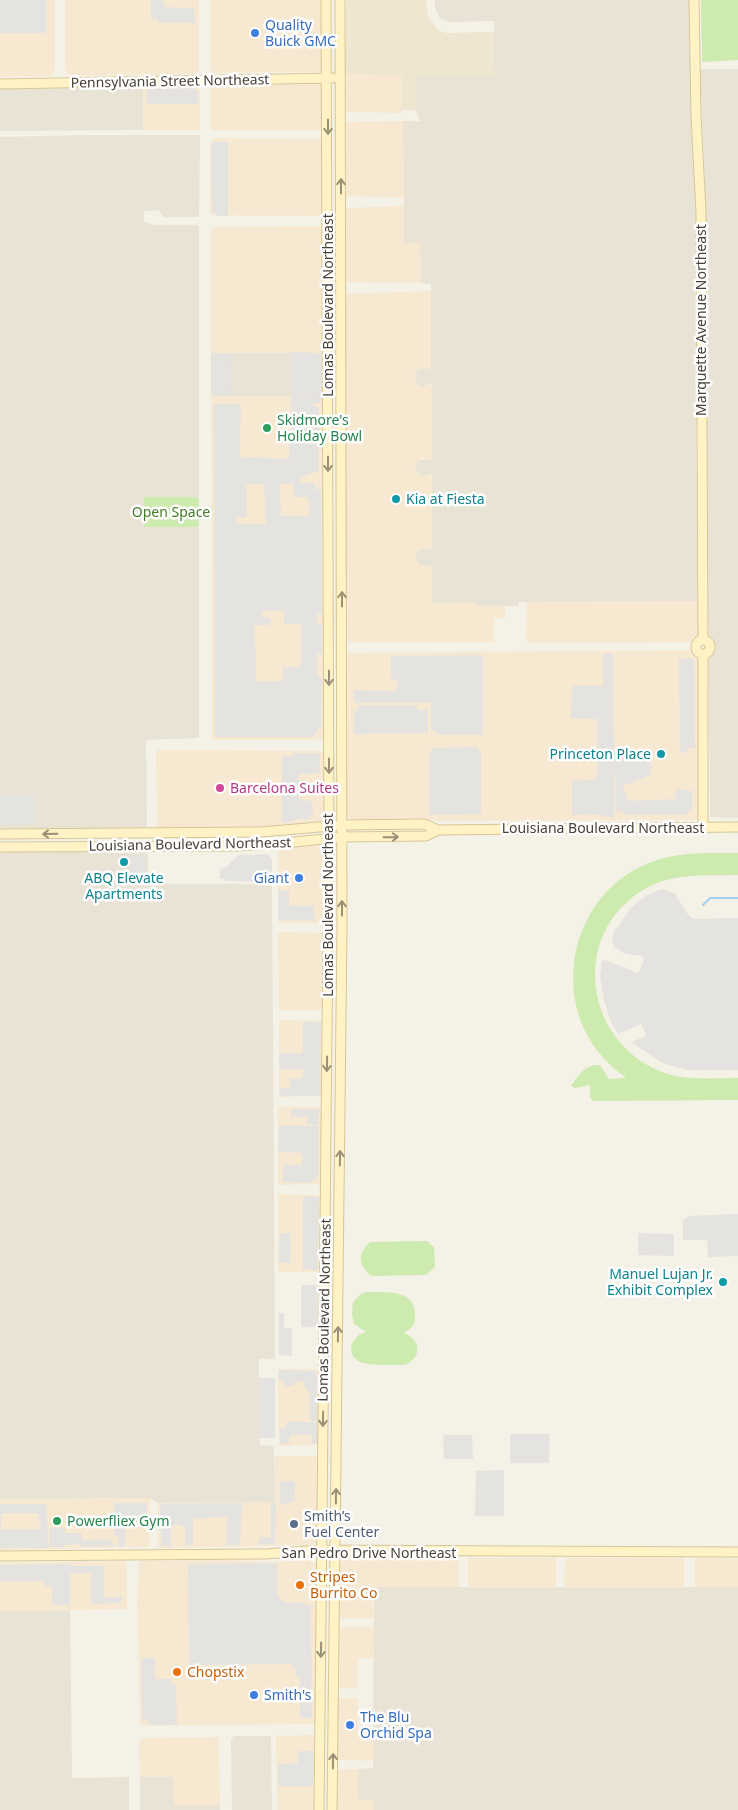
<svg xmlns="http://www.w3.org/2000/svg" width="738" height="1810" font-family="'Noto Sans',sans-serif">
<rect width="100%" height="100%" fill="#f4f1e7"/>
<!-- residential -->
<path fill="#e8e3d5" d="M 435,0 L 689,0 L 691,117 L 696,200 L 698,338 L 696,452 L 699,601 L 519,602 L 519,606 L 477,606 L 465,603 L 432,603 L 432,565 L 426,567 L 419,565 L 415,556 L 418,551 L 423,548 L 432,550 L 432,474 L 423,477 L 418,474 L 415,469 L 415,464 L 419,460 L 429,459 L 431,384 L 422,387 L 418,385 L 415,379 L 415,374 L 419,369 L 426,368 L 431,370 L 431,284 L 421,283 L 420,243 L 404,243 L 403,121 L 420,121 L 416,111 L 416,77 L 498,77 L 493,71 L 494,21 L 451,22 L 445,21 L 439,17 L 435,7 Z
M 700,69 L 738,69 L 738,818 L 710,817 L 705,179 Z
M 143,87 L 143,130 L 0,131 L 0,89 Z
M 87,135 L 200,135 L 199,216 L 197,217 L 164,217 L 158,210 L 144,211 L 144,222 L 147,222 L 151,225 L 197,225 L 199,227 L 199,738 L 146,740 L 147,823 L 147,826 L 143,828 L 0,828 L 0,137 Z
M 211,353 L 324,353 L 324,396 L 211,396 Z
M 142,851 L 146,852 L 148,856 L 148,884 L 272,884 L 275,1359 L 259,1359 L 259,1438 L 260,1445 L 274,1446 L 275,1502 L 158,1503 L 150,1498 L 0,1499 L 0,852 Z
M 374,1587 L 738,1587 L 738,1810 L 374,1810 L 373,1800 L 358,1800 L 358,1769 L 373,1768 Z
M 70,1610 L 72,1778 L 129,1777 L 129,1810 L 0,1810 L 0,1611 Z
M 234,1736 L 271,1736 L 272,1810 L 232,1810 L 231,1740 Z
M 140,1777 L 173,1777 L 174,1806 L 220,1806 L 220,1810 L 140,1810 Z"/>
<!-- commercial -->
<path fill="#f7e8d2" d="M 0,0 L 55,0 L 55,70 L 51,76 L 0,77 Z
M 65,0 L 199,0 L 199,71 L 195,74 L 69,76 L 65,69 Z
M 210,0 L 322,0 L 322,71 L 321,72 L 213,73 L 210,69 Z
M 345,74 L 402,75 L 402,113 L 347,112 L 345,110 Z
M 320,84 L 322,85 L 323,129 L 321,130 L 213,130 L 210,128 L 210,90 L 211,86 Z
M 196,86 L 200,89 L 200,130 L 143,130 L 143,87 Z
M 392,121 L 403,121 L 404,198 L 346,196 L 346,124 L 348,122 Z
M 213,138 L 323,139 L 323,214 L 322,216 L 212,215 L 210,213 L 210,143 Z
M 404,206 L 404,243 L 420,243 L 421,283 L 348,282 L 346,280 L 346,208 Z
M 319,226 L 323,228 L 324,353 L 211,353 L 211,228 L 213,227 Z
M 431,291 L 431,371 L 426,368 L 419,369 L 415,374 L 415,379 L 418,385 L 422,387 L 429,386 L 432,384 L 432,461 L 426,458 L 421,458 L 416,464 L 415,469 L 418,474 L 423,477 L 432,473 L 432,551 L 427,548 L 420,549 L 416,554 L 416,559 L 419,565 L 423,567 L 428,567 L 432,564 L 432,603 L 476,602 L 477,606 L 505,606 L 505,618 L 494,618 L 494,642 L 350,642 L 347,638 L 346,616 L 346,295 L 347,294 Z
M 211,396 L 324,396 L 325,735 L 321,740 L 213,740 L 212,737 Z
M 699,601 L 698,635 L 696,641 L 691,642 L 531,643 L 526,639 L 527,602 Z
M 691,650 L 697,654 L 698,658 L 699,815 L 697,820 L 447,821 L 351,819 L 347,816 L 346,657 L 349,653 Z
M 158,750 L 324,751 L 324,821 L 281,826 L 256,828 L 159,828 L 157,825 L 156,752 Z
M 321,843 L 324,844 L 325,847 L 325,919 L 320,923 L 278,923 L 278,848 Z
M 278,932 L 323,933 L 324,935 L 323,1005 L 321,1010 L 279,1010 Z
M 279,1020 L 322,1021 L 322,1096 L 279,1097 Z
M 278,1107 L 318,1107 L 323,1109 L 321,1183 L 318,1184 L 278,1185 Z
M 278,1194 L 318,1195 L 322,1197 L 320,1270 L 318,1272 L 278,1272 Z
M 278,1369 L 316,1369 L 319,1370 L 318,1445 L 279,1446 Z
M 275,1456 L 317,1456 L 319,1458 L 318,1539 L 316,1542 L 313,1545 L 273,1546 L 160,1548 L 158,1545 L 158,1503 L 275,1502 Z
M 150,1498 L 149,1547 L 0,1550 L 0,1499 Z
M 470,1558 L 554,1558 L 556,1560 L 556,1588 L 468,1588 L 468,1560 Z
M 567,1558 L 683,1558 L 684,1560 L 684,1588 L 564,1588 L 565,1560 Z
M 698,1558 L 738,1559 L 738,1587 L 695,1587 L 695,1560 Z
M 343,1559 L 457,1559 L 459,1560 L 459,1587 L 374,1587 L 373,1618 L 342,1618 L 340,1616 L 340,1564 Z
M 226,1560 L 271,1562 L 310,1560 L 317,1564 L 315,1724 L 140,1726 L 137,1602 L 139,1561 Z
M 123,1561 L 127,1563 L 127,1609 L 0,1611 L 0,1563 Z
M 340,1627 L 374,1627 L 373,1658 L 358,1658 L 357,1689 L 339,1688 Z
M 341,1698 L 358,1698 L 358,1729 L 374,1729 L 374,1761 L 340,1760 L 338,1759 L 338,1700 Z
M 312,1735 L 316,1738 L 315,1810 L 277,1810 L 276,1736 Z
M 218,1737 L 219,1740 L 220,1806 L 174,1806 L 173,1777 L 140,1777 L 139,1741 L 143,1738 Z
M 340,1769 L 358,1769 L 358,1799 L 373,1800 L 374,1810 L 337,1810 L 337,1771 Z"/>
<!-- education -->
<path fill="#eee6d1" d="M 346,0 L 426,0 L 428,16 L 438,30 L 446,33 L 494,32 L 493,70 L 497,71 L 498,77 L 416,77 L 416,111 L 402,110 L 402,75 L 345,74 Z"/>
<!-- green -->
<path fill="#cdeaaf" d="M 701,0 L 738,0 L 738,60 L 702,62 Z
M 144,497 L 195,497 L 199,500 L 198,527 L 144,527 Z
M 738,853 L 738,875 C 709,876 679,873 652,885 C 576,922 577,1026 649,1066 C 676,1082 708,1078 738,1078 L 738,1100 L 593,1101 L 590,1097 L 590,1085 L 575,1088 L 571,1086 C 579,1075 585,1064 600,1065 L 609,1079 L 626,1078 C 610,1066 595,1051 586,1033 C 555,972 582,892 644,865 C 674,851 706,853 738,853 Z
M 427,1241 L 434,1247 L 435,1267 L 426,1275 L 371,1276 C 358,1264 357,1255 370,1242 Z
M 366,1292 C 385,1293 415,1288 415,1315 C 416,1325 412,1328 404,1333 C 420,1340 423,1354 407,1364 C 401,1366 369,1365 363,1363 C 344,1357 350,1336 366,1332 L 354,1324 L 352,1314 L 353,1302 L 361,1294 Z"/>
<!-- parking -->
<path fill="#e5e3df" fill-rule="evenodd" d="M 0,0 L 46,0 L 46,33 L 0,33 Z
M 151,0 L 163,0 L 164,7 L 194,8 L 195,23 L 159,23 L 158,19 L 151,19 Z
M 193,88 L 198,91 L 198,104 L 147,104 L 147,89 Z
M 214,142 L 228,142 L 228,216 L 217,216 L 212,211 L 211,146 Z
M 291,352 L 321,353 L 322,395 L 291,396 Z
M 213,353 L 232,353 L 231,396 L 212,396 Z
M 291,396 L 321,396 L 321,403 L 316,403 L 314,406 L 319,407 L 319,472 L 314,472 L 301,478 L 297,483 L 315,483 L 315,489 L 321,489 L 322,614 L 317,614 L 317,623 L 322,623 L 322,654 L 317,654 L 317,677 L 322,678 L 321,729 L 318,729 L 318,733 L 315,733 L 315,737 L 215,737 L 214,404 L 241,404 L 240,455 L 242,457 L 289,459 L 289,435 L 291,434 ZM 244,484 L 264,484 L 266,524 L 236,524 L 236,517 L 247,517 L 247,487 ZM 280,484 L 293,483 L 294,497 L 306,497 L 309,500 L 309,516 L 281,516 ZM 284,611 L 284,624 L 301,624 L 301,667 L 283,667 L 282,681 L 256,681 L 255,625 L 270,625 L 270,618 L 262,618 L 262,611 Z
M 603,654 L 613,654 L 614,751 L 643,752 L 653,768 L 649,769 L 651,775 L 623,786 L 628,801 L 676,799 L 676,789 L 692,791 L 692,810 L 688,810 L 687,815 L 623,815 L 623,811 L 616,811 L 615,757 L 614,818 L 594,814 L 572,815 L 572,781 L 597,779 L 597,719 L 571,718 L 572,686 L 603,686 Z
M 483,655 L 483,735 L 440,735 L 431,730 L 431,703 L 354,703 L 354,690 L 397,691 L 397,681 L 391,678 L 391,656 Z
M 692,658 L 694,661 L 695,748 L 689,748 L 684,753 L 680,753 L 679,659 Z
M 358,705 L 417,705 L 418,710 L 428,710 L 428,733 L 354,734 L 354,711 L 358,710 Z
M 477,747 L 481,753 L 481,814 L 429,815 L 429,753 L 433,748 Z
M 293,753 L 320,753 L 320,771 L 318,774 L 299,774 L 299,800 L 312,801 L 313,814 L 310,815 L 309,819 L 296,819 L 289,822 L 282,822 L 282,756 L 292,756 Z
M 0,795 L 35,795 L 35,824 L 0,824 Z
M 268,854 L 272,859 L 272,882 L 225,881 L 225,879 L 220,879 L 220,869 L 225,868 L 239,855 Z
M 130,855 L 146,855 L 146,884 L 130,884 Z
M 663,889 L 675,894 L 686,912 L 693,919 L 738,918 L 738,1070 L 687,1070 L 662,1063 L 631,1042 L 646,1036 L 641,1023 L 637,1026 L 618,1034 L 611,1022 L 604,1001 L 600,976 L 602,961 L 605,960 L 638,973 L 644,960 L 643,956 L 626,954 L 614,947 L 612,939 L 614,932 L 630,909 L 644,897 L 656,891 Z
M 278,890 L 289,891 L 289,906 L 314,906 L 314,920 L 278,920 Z
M 303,1022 L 321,1022 L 320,1096 L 279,1096 L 281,1088 L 290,1088 L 290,1079 L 303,1078 L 303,1069 L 279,1069 L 279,1053 L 303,1053 Z
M 291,1109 L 319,1109 L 319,1125 L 307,1125 L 307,1117 L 291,1117 Z
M 279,1126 L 319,1126 L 319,1176 L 311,1183 L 283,1182 L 283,1165 L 302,1165 L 302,1153 L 278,1152 Z
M 303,1196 L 319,1197 L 318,1270 L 303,1269 Z
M 738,1214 L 738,1256 L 708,1257 L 707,1240 L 683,1240 L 683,1220 L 689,1216 Z
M 280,1233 L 290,1233 L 290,1263 L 279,1262 Z
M 638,1233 L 674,1234 L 674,1256 L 638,1255 Z
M 301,1285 L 318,1285 L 318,1327 L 301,1327 Z
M 279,1313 L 284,1313 L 284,1328 L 292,1328 L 292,1356 L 279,1355 Z
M 279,1370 L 315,1371 L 317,1378 L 317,1421 L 310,1421 L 310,1396 L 302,1380 L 291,1386 L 284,1386 L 284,1381 L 279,1381 Z
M 259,1378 L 275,1378 L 275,1438 L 259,1438 Z
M 286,1422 L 317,1422 L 317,1444 L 312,1444 L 312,1435 L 290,1435 L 289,1444 L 280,1444 L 280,1428 L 286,1428 Z
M 510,1434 L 550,1434 L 549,1463 L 510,1463 Z
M 443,1435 L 472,1435 L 473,1459 L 444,1459 Z
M 504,1470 L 504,1516 L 475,1516 L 476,1471 Z
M 295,1481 L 295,1500 L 286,1505 L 280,1502 L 280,1482 Z
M 114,1503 L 147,1503 L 147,1523 L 125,1523 L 125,1546 L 118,1546 L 118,1537 L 114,1534 Z
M 242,1503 L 240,1545 L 227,1545 L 227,1517 L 214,1517 L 209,1518 L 193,1519 L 193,1545 L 185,1545 L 185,1528 L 177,1524 L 171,1527 L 171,1546 L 161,1546 L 160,1504 Z
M 271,1503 L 275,1503 L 276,1505 L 275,1544 L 259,1545 L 259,1537 L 271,1537 Z
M 0,1504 L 47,1504 L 48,1548 L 0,1548 ZM 1,1513 L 39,1513 L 40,1529 L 1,1529 Z
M 49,1528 L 65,1528 L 65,1533 L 81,1533 L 82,1540 L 109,1539 L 116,1546 L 83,1547 L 80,1544 L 65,1545 L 65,1547 L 49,1547 Z
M 277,1563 L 277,1596 L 285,1603 L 305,1602 L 304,1605 L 311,1605 L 312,1718 L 300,1718 L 300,1678 L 296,1678 L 296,1669 L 291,1664 L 189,1665 L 188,1564 Z
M 70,1564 L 70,1566 L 104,1566 L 104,1597 L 123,1597 L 120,1603 L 91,1604 L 91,1573 L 70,1573 L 70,1605 L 52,1605 L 52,1586 L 44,1586 L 43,1581 L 0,1581 L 0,1565 Z
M 141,1658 L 155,1658 L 155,1679 L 171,1679 L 171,1684 L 176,1684 L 177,1725 L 148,1725 L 147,1719 L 142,1719 Z
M 298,1751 L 313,1751 L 313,1786 L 278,1786 L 278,1764 L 298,1763 Z"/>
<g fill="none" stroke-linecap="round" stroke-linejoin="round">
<!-- stream -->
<path stroke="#a2cff3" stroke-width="2" d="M 703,905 L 710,898 L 738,898"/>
<defs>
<path id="secondary" d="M 694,0 L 696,116 L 701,212 L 703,640
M 0,84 L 333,78
M696 647a7 7 0 1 1 14 0a7 7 0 1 1-14 0Z
M 703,654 L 703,827
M 0,834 L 261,832 L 342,825 L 424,824 L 438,830
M 0,847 L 235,846 L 276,844 L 342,837 L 426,836 L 438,830 L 738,827
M 0,1556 L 265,1554 L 322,1550 L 738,1552
M 319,1810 L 329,838 L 326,0
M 332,1810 L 342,928 L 340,0"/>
</defs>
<!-- secondary casing -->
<use href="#secondary" stroke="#d6c696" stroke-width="11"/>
<!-- secondary -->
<use href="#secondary" stroke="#fff3c6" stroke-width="9"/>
</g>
<!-- one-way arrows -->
<defs><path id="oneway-shaft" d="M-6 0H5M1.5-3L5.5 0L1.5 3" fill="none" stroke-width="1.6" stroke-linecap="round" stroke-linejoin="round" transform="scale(1.25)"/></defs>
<g stroke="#9a9177">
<use href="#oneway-shaft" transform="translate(328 127) rotate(90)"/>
<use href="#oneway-shaft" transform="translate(341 186) rotate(-90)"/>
<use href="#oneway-shaft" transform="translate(328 464) rotate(90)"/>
<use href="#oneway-shaft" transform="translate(342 599) rotate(-90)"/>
<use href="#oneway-shaft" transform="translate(329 678) rotate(90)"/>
<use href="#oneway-shaft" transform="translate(329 766) rotate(90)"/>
<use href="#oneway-shaft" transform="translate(50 834) rotate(179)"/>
<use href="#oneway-shaft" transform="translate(391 837) rotate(-1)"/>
<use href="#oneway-shaft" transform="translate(342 908) rotate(-90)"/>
<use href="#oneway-shaft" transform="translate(327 1064) rotate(91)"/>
<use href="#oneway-shaft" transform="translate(340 1158) rotate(-89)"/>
<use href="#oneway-shaft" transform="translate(338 1334) rotate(-89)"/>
<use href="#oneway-shaft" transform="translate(323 1419) rotate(91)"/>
<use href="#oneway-shaft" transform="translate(336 1496) rotate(-89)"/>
<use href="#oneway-shaft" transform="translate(321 1650) rotate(91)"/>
<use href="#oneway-shaft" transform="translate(333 1761) rotate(-89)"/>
</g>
<!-- markers -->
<g fill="#3f7fe0" stroke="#fff" stroke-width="2">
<circle cx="255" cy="33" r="5"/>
<circle cx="299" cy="878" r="5"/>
<circle cx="254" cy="1695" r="5"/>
<circle cx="350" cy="1725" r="5"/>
</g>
<g fill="#2e9e5b" stroke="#fff" stroke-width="2">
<circle cx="267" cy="428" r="5"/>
<circle cx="57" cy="1521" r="5"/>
</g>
<g fill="#0f9aa8" stroke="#fff" stroke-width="2">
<circle cx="396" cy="499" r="5"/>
<circle cx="661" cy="754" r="5"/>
<circle cx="124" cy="862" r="5"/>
<circle cx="723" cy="1282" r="5"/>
</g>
<circle fill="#d1479c" stroke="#fff" stroke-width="2" cx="220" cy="788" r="5"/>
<circle fill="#5c6f8a" stroke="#fff" stroke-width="2" cx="294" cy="1524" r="5"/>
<g fill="#e8710a" stroke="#fff" stroke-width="2">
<circle cx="300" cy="1585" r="5"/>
<circle cx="177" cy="1672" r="5"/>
</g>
<g text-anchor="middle" stroke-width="5" stroke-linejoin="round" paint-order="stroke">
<!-- shop labels -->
<g font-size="14" fill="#366cbe" stroke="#fff" text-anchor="start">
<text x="265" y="30">Quality<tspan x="265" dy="16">Buick GMC</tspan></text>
<text x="289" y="883" text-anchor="end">Giant</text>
<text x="264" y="1700">Smith's</text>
<text x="360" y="1722">The Blu<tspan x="360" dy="16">Orchid Spa</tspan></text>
</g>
<!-- street labels -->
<g font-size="14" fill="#484136" stroke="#fff">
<text transform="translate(170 81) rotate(-1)" y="5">Pennsylvania Street Northeast</text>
<text transform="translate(328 305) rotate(-90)" y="5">Lomas Boulevard Northeast</text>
<text transform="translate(701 320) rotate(-90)" y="5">Marquette Avenue Northeast</text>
<text x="603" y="833">Louisiana Boulevard Northeast</text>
<text transform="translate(190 844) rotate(-1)" y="5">Louisiana Boulevard Northeast</text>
<text transform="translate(328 905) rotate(-90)" y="5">Lomas Boulevard Northeast</text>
<text transform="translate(324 1310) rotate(-89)" y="5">Lomas Boulevard Northeast</text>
<text x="369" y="1558">San Pedro Drive Northeast</text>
</g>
<!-- leisure labels -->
<g font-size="14" fill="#27864d" stroke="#fff" text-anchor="start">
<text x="277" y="425">Skidmore's<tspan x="277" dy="16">Holiday Bowl</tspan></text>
<text x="67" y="1526">Powerfliex Gym</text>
</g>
<!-- culture labels -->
<g font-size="14" fill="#0d838f" stroke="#fff" text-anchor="end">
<text x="406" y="504" text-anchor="start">Kia at Fiesta</text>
<text x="651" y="759">Princeton Place</text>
<text x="124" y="883" text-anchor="middle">ABQ Elevate<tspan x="124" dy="16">Apartments</tspan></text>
<text x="713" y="1279">Manuel Lujan Jr.<tspan x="713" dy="16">Exhibit Complex</tspan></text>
</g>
<!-- park labels -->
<g font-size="14" fill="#447c27" stroke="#fff">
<text x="171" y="517">Open Space</text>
</g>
<!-- hotel labels -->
<g font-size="14" fill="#b23c85" stroke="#fff" text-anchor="start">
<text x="230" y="793">Barcelona Suites</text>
</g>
<!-- service labels -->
<g font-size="14" fill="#4e5e75" stroke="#fff" text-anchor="start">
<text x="304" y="1521">Smith’s<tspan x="304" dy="16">Fuel Center</tspan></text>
</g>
<!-- food labels -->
<g font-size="14" fill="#c56008" stroke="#fff" text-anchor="start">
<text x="310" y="1582">Stripes<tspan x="310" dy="16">Burrito Co</tspan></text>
<text x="187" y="1677">Chopstix</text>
</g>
</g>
</svg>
